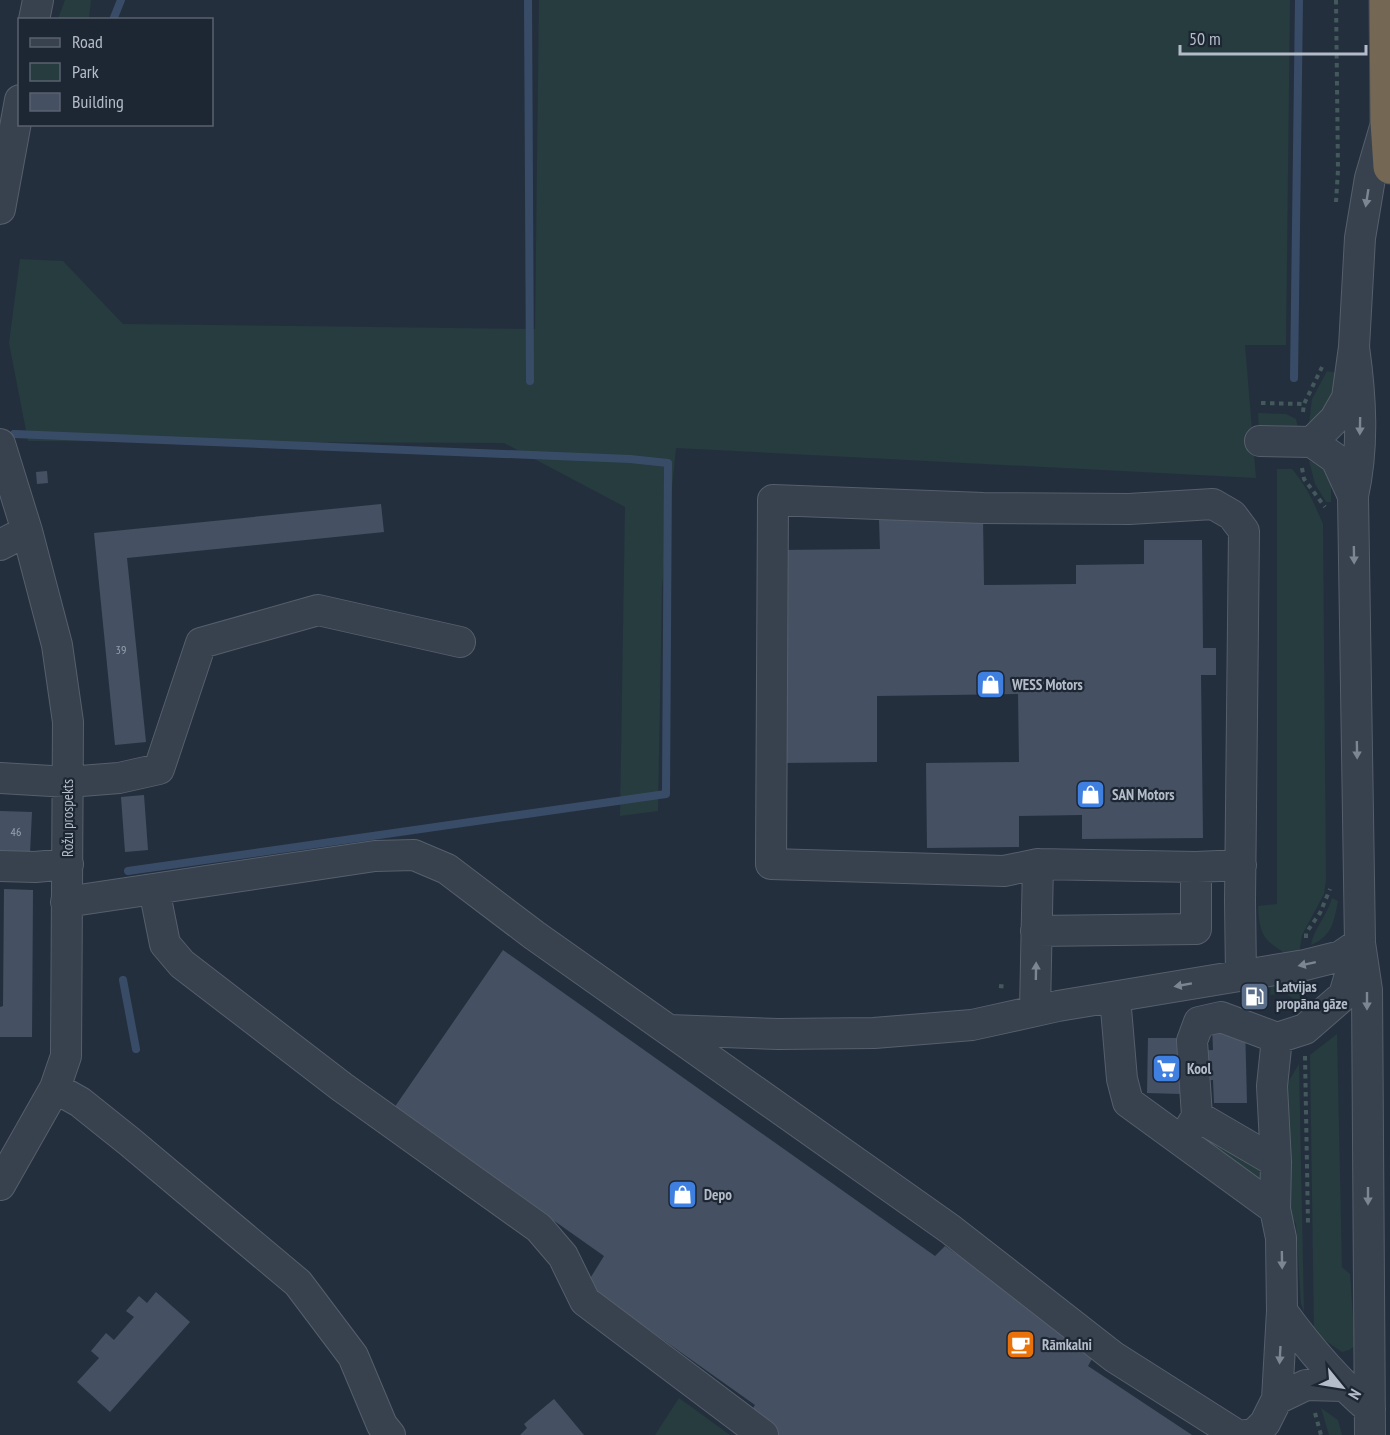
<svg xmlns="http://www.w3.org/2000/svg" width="1390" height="1435" font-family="'PT Sans Narrow',sans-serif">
<rect width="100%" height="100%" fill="#242f3e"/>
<!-- green -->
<path fill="#263c3f" d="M 65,0 L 91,0 L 89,19 L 58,19 Z
M 539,0 L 1290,0 L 1286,345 L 1245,345 L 1256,478 L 676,448 L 662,587 L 658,811 L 620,816 L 625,507 L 504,443 L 28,441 L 9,343 L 20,259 L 63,261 L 123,324 L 535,329 Z
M 1327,371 L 1338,373 L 1334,399 L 1326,414 L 1309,423 L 1312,399 Z
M 1258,413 L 1286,414 L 1296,419 L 1298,428 L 1259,433 Z
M 1309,461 L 1324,462 L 1331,473 L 1331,502 L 1326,502 L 1315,484 Z
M 1277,469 L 1292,469 C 1306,485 1315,505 1323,524 L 1326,879 L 1324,894 L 1302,935 L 1299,954 L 1291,957 C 1264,940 1260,938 1258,906 L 1277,904 Z
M 1332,898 L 1338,901 C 1334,922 1332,936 1311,945 C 1314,928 1327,916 1332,898 Z
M 1300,977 L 1300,1003 L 1285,993 L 1270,995 L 1271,983 Z
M 1337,1034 L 1342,1267 L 1350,1274 L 1355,1346 L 1349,1350 L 1342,1352 L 1314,1333 L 1310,1055 Z
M 1299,1064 L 1304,1312 L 1301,1304 L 1296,1224 L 1287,1208 L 1287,1084 Z
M 1217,1134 L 1264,1168 L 1266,1185 L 1198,1138 Z
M 679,1398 L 730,1435 L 655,1435 Z
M 1321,1408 L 1338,1420 L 1342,1435 L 1329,1435 Z"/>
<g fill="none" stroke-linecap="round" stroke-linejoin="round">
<!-- stream -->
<path stroke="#394c67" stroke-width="8" d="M 528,0 L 530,381
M 113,20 L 121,0
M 1294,378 L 1299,0
M 14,434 L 630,459 L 668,463 L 666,794 L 128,871
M 123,980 L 136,1049"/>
</g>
<!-- building -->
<path fill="#455162" d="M 47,471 L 48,483 L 37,484 L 36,472 Z
M 381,504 L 384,532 L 127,558 L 146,742 L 115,745 L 94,533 Z
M 983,518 L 984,585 L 1076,584 L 1076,565 L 1144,564 L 1144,540 L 1202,540 L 1203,648 L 1216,648 L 1216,675 L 1201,675 L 1203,838 L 1082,839 L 1082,815 L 1019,816 L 1019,847 L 927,848 L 926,763 L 1019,762 L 1018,694 L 877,696 L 877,762 L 781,763 L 779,550 L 880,549 L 879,519 Z
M 144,795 L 148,850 L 125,852 L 121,797 Z
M 0,811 L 32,812 L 30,853 L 0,852 Z
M 4,889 L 33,890 L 32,1037 L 0,1037 L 0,1007 L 3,1006 Z
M 503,950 L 935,1256 L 945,1246 L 1096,1352 L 1088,1366 L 1192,1435 L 773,1435 L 747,1417 L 755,1405 L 586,1285 L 604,1256 L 394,1108 Z
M 1212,1024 L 1245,1024 L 1247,1103 L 1214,1103 L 1213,1080 L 1181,1080 L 1181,1094 L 1147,1093 L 1148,1038 L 1181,1038 L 1181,1051 L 1213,1050 Z
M 156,1292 L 190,1322 L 110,1412 L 77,1382 L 99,1358 L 91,1351 L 106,1333 L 114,1340 L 134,1317 L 126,1311 L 139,1296 L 147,1303 Z
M 554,1399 L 584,1435 L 520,1435 L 527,1428 L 524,1424 Z"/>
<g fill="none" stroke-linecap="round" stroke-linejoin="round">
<defs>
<path id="minor" d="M 34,20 L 38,0
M 0,209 L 20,100
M 1354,347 C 1361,397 1364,446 1353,496 L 1360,943 L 1367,990 L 1370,1435
M 1260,441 L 1312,442 L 1336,459 L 1353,496
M 1312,442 L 1335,419 L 1347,398 L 1354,347 L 1360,238 L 1370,178 L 1385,127
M 0,444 L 27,531 L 57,645 L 68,722 L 66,1056 L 55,1088 L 0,1185
M 0,545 L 27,531
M 0,778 L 68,782 L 119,778 L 159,769 L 201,643 L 318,610 L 460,642
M 1038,864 L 1196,867 L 1241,865
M 0,866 L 35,867 L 68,864
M 154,889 L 165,944 L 182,964 L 342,1087 L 539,1228 L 563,1256 L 585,1301 L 763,1435
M 66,902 L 375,856 L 414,855 L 447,869 L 534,935 L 950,1229 L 1114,1357 L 1237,1435
M 1036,931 L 1196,929 L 1196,867
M 1115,997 L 1122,1079 L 1128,1102 L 1275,1209
M 1035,1010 L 1038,864 L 1004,871 L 771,864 L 773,500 L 983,508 L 1129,509 L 1213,504 L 1232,515 L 1244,531 L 1240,901 L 1241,975
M 669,1030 L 778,1034 L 874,1033 L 972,1025 L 1058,1006 L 1305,965 L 1341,956 L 1360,943
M 55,1088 L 80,1102 L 130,1142 L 298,1283 L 353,1356 L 382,1425 L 390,1435
M 1197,1116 L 1276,1162 L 1275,1209 L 1281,1238 L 1282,1311 L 1277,1399 L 1265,1423 L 1255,1433 L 1246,1435
M 1183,1140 L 1197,1116 L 1192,1041 L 1199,1022 L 1221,1017 L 1277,1038 L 1305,1029 L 1344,995 L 1357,951
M 1276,1162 L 1272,1086 L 1277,1038
M 1282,1311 C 1308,1347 1336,1380 1370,1409
M 1277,1399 L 1306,1385 L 1344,1386"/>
<path id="highway" d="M 1386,0 L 1387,122 L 1390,167"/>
</defs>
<!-- minor casing -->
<use href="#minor" stroke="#565f6c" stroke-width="32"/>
<!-- highway casing -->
<use href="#highway" stroke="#434c59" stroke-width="35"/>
<!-- path -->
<path stroke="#44595c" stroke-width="4" stroke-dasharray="4.5 4.5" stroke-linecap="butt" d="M 1336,0 L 1338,170 L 1336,202
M 1261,403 L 1304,404
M 1303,412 L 1304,404 L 1322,367
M 1302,468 L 1304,479 L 1325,507
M 1306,938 L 1306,933 L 1320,913 L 1330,889
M 999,986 L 1008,987
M 1305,1056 L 1308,1223
M 1315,1413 L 1321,1435"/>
<!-- minor -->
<use href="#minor" stroke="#38414e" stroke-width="30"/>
<!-- highway -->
<use href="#highway" stroke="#746855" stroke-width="33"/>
</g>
<!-- one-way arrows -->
<defs><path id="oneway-solid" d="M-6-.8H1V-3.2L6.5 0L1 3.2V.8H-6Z" transform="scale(1.5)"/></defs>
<g fill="#7c8592">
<use href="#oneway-solid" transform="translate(1367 198) rotate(99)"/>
<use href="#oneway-solid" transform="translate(1360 426) rotate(91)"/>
<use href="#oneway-solid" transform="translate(1354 555) rotate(89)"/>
<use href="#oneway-solid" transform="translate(1357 750) rotate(89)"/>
<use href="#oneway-solid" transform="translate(1307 964) rotate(168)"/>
<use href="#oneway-solid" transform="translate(1036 971) rotate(-89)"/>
<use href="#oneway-solid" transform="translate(1183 985) rotate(170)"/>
<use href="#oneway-solid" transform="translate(1367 1001) rotate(90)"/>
<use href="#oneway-solid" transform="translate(1368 1196) rotate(90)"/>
<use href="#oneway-solid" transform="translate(1282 1260) rotate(89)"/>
<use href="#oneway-solid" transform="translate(1280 1355) rotate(93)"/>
</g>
<!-- icons -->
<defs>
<symbol id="shop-square" viewBox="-11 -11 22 22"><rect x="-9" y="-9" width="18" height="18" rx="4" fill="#3f7fe0" stroke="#1d2633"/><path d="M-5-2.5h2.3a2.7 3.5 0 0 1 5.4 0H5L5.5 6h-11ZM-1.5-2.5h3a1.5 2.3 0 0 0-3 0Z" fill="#fff"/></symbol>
<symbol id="fuel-square" viewBox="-11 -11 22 22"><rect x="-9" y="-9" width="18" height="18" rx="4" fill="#5c6f8a" stroke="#1d2633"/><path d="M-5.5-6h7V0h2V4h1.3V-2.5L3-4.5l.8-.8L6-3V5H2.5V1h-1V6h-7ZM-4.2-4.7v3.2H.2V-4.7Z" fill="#fff"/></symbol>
<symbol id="supermarket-square" viewBox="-11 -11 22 22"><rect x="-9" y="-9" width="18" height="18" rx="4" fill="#3f7fe0" stroke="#1d2633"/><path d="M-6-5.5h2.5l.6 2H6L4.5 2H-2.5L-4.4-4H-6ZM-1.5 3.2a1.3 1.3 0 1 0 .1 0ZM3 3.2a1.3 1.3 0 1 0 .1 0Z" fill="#fff"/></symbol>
<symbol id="cafe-square" viewBox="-11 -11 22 22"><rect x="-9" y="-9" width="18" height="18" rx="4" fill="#e8710a" stroke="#1d2633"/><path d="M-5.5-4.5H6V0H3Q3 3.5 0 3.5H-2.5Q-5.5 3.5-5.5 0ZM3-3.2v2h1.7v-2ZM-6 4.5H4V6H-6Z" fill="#fff"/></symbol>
</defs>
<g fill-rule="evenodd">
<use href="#shop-square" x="974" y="668" width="33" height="33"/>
<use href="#shop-square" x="1074" y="778" width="33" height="33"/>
<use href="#fuel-square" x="1238" y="980" width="33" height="33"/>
<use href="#supermarket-square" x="1150" y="1052" width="33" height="33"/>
<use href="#shop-square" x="666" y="1178" width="33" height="33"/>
<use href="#cafe-square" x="1004" y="1328" width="33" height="33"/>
</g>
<g text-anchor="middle" stroke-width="4.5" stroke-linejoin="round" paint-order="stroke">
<!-- number labels -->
<g font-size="12" fill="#98a1af">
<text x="121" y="654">39</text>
<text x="16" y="836">46</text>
</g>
<!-- poi labels -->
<g font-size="15" font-weight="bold" fill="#b4bcc9" stroke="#1d2633" text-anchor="start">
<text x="1012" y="690">WESS Motors</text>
<text x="1112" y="800">SAN Motors</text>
<text x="1276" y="992">Latvijas<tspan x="1276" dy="17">propāna gāze</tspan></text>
<text x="1187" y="1074">Kool</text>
<text x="704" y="1200">Depo</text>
<text x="1042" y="1350">Rāmkalni</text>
</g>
<!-- street labels -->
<g font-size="15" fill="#b4bcc9" stroke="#1d2633">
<text transform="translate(68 818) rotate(-90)" y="5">Rožu prospekts</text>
</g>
</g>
<!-- legend -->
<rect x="18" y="18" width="195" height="108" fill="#1d2633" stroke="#59626f" stroke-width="1.5"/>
<rect x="30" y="38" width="30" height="9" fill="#38414e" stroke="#59626f" stroke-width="1.5"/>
<text x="72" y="48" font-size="18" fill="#b4bcc9">Road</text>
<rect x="30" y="63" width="30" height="18" fill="#263c3f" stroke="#59626f" stroke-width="1.5"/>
<text x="72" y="78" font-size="18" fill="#b4bcc9">Park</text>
<rect x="30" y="93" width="30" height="18" fill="#455162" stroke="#59626f" stroke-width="1.5"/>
<text x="72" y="108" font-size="18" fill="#b4bcc9">Building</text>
<!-- north arrow -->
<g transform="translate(1342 1387) rotate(120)" stroke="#1d2633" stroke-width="4.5" paint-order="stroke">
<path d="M0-4.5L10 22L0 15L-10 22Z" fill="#b4bcc9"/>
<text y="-9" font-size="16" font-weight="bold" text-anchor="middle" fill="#b4bcc9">N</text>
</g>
<!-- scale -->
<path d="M1180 45v9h186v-9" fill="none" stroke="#b4bcc9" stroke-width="3"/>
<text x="1189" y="45" font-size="18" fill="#b4bcc9" stroke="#1d2633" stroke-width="4.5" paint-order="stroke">50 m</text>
</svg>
